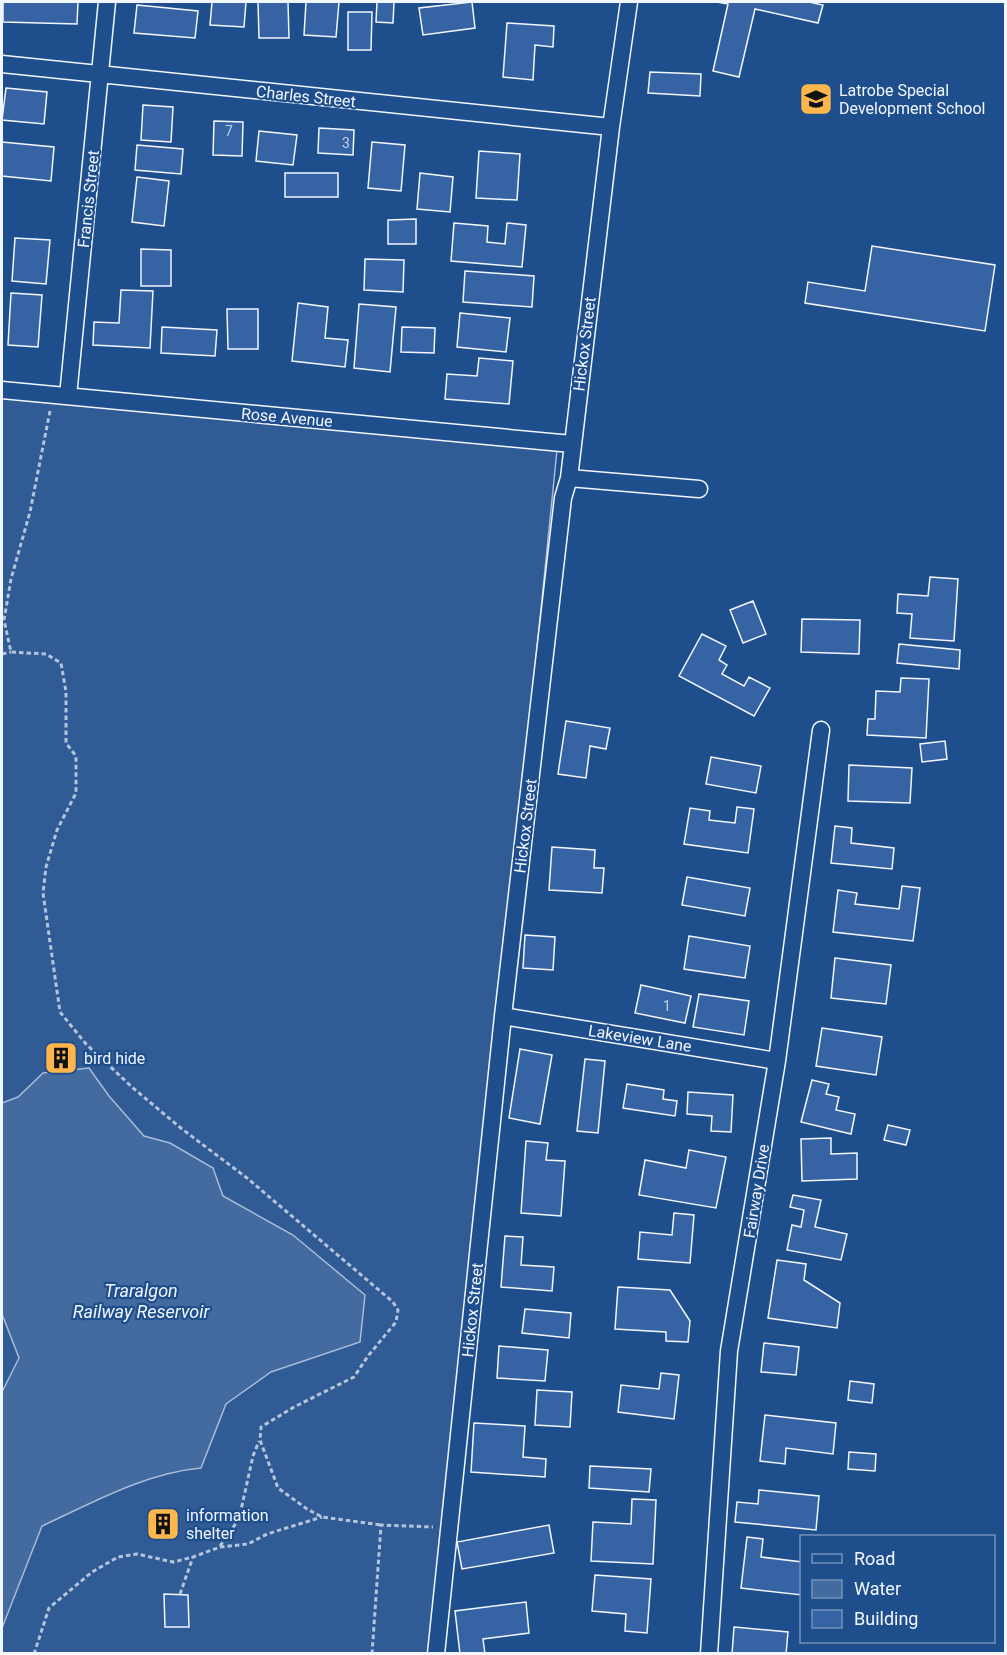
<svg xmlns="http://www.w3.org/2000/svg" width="1007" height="1655" font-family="Roboto,sans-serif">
<rect width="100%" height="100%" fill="#1f4e8c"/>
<!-- built -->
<path fill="#305b95" stroke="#a8bbd7" stroke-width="1.5" d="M 2,393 L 557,450 L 454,1473 L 434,1653 L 2,1654 Z"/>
<!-- water -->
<path fill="#446ba0" stroke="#a8bbd7" stroke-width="1.5" d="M 89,1068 L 109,1096 L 144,1136 L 170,1143 L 213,1168 L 223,1196 L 293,1235 L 365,1295 L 360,1342 L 271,1372 L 226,1404 L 201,1468 C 145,1473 92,1503 42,1526 L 2,1628 L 2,1392 L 19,1358 L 2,1314 L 2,1103 L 18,1097 L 43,1073 Z"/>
<!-- building -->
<path fill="#3563a3" stroke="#f2f6ff" stroke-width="1.5" d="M 3,2 L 78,2 L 77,24 L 3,22 Z
M 212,2 L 246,2 L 244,27 L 210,25 Z
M 258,2 L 288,2 L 289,38 L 259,38 Z
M 306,2 L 339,2 L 336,37 L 304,35 Z
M 377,2 L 394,2 L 393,23 L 376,22 Z
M 472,2 L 475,28 L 423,35 L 419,8 Z
M 717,2 L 809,2 L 823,5 L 818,23 L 755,9 L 739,77 L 713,71 L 728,4 Z
M 137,5 L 198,11 L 195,38 L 134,33 Z
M 348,12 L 372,12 L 371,50 L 348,50 Z
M 507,23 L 554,26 L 553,47 L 535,45 L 533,80 L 503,77 Z
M 650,72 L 701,74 L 700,96 L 648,93 Z
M 6,88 L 47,92 L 44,124 L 2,120 Z
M 143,105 L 173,107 L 171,142 L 141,140 Z
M 214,121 L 243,122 L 242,156 L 213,155 Z
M 319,128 L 354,130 L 353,155 L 318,153 Z
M 259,131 L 297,135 L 293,165 L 256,161 Z
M 2,142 L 54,147 L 51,181 L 2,176 Z
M 372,142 L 405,145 L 401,191 L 368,188 Z
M 137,145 L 183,149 L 181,174 L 135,170 Z
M 479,151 L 520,154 L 517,200 L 476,198 Z
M 285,173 L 338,173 L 338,197 L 285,197 Z
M 420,173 L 453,177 L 450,212 L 417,209 Z
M 137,177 L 169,181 L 164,226 L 132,222 Z
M 416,219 L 416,244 L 388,244 L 388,220 Z
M 454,223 L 488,226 L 487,242 L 505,244 L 507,223 L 526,225 L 522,267 L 451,261 Z
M 15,238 L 50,240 L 46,284 L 12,281 Z
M 872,246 L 995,265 L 985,331 L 805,303 L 808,282 L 865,291 Z
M 141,249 L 171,250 L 171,286 L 141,286 Z
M 365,259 L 404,260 L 403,292 L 364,290 Z
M 465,271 L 534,276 L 532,307 L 463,302 Z
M 121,290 L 153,291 L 150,348 L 93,345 L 94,322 L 119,323 Z
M 11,293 L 42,295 L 38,347 L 8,345 Z
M 298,303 L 328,307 L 325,338 L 348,340 L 345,367 L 292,361 Z
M 359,304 L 396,307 L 390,372 L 354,368 Z
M 227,309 L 258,309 L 258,349 L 228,349 Z
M 460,313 L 510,318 L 506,352 L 457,347 Z
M 162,327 L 217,330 L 215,356 L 161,353 Z
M 402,327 L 435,328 L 434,353 L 401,352 Z
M 479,358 L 513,361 L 509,404 L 445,399 L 447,374 L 477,376 Z
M 930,577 L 958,579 L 954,641 L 910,638 L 912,614 L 897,613 L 898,594 L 928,596 Z
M 753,601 L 766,634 L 743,643 L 730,610 Z
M 802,619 L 860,620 L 859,654 L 801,652 Z
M 702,634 L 726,646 L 719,660 L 727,665 L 722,674 L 744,686 L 749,677 L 770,688 L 754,716 L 679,676 Z
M 899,644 L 960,650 L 959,669 L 897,663 Z
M 901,678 L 929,679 L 926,738 L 867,735 L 868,719 L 875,719 L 876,691 L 900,692 Z
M 566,721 L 610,728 L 606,749 L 590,746 L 586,778 L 558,774 Z
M 945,741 L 947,759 L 922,762 L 920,744 Z
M 711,757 L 761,766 L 756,793 L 706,784 Z
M 849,765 L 912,768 L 910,803 L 848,801 Z
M 737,807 L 754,809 L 748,853 L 684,844 L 690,808 L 710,811 L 709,820 L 735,823 Z
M 835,826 L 852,828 L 851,843 L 894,848 L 892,869 L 831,863 Z
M 552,847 L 595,850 L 594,868 L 604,868 L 602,893 L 549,890 Z
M 687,877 L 750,888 L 745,916 L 682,905 Z
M 902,886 L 920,888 L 913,941 L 833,932 L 838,890 L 857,893 L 855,904 L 899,909 Z
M 525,935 L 555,937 L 553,970 L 523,968 Z
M 689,936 L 750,946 L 745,978 L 684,969 Z
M 835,958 L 891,965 L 886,1004 L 831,998 Z
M 641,985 L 691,996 L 685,1023 L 635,1013 Z
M 699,994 L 749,1001 L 744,1035 L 693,1027 Z
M 822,1028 L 882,1037 L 876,1075 L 816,1066 Z
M 75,1045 L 76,1052 L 72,1063 L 55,1066 L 46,1062 L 51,1050 L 59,1054 L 66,1047 Z
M 520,1049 L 552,1055 L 540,1124 L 509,1118 Z
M 585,1059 L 605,1061 L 598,1133 L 577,1131 Z
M 812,1080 L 829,1084 L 826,1094 L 839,1097 L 836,1110 L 855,1114 L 851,1134 L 801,1122 Z
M 627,1084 L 664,1090 L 663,1099 L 677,1101 L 675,1116 L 623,1108 Z
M 688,1092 L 733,1095 L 731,1132 L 711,1131 L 712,1116 L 687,1114 Z
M 888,1125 L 910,1130 L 906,1145 L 884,1140 Z
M 831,1138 L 831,1154 L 857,1153 L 857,1179 L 802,1181 L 801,1139 Z
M 526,1141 L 548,1143 L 546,1160 L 565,1161 L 561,1216 L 521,1213 Z
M 689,1150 L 726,1157 L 716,1208 L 639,1195 L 645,1160 L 686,1168 Z
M 793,1195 L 821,1200 L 815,1227 L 847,1234 L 841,1260 L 787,1250 L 792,1225 L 801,1227 L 804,1210 L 790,1207 Z
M 674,1213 L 694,1215 L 690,1263 L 638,1259 L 640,1232 L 672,1235 Z
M 505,1236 L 523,1237 L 521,1265 L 554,1267 L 552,1291 L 501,1287 Z
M 777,1260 L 806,1264 L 804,1280 L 840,1303 L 837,1328 L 768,1318 Z
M 618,1287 L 670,1290 L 690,1321 L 688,1342 L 666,1341 L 666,1332 L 615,1329 Z
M 525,1309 L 571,1313 L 569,1338 L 522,1333 Z
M 764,1343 L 799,1347 L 796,1375 L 761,1372 Z
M 499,1346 L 548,1350 L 545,1381 L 497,1378 Z
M 661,1373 L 679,1375 L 674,1419 L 618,1412 L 621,1385 L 659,1389 Z
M 850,1381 L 874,1384 L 872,1403 L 848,1400 Z
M 537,1390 L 572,1392 L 570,1427 L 535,1425 Z
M 765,1415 L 836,1423 L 833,1454 L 786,1448 L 785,1464 L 760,1461 Z
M 474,1423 L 525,1426 L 523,1457 L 546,1459 L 545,1477 L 471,1472 Z
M 849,1452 L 876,1454 L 875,1471 L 848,1469 Z
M 590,1466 L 651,1469 L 649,1492 L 589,1488 Z
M 759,1490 L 819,1496 L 816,1530 L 735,1522 L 737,1502 L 758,1504 Z
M 632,1499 L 656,1500 L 653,1564 L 591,1561 L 593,1522 L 631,1524 Z
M 172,1510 L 176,1533 L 153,1539 L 149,1514 Z
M 549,1525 L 554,1553 L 462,1569 L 457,1542 Z
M 747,1537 L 763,1539 L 761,1557 L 802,1562 L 802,1595 L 741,1588 Z
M 595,1575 L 651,1579 L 647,1633 L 625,1631 L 626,1614 L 592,1611 Z
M 164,1594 L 188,1595 L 189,1627 L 165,1627 Z
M 526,1602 L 529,1633 L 483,1639 L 485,1654 L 460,1654 L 455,1611 Z
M 734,1627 L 788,1632 L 786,1654 L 732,1654 Z"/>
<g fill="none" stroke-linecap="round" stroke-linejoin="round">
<defs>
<path id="minor" d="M 2,64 L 611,127
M 2,390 L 572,444
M 68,396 L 107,2
M 569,478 L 699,489
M 503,1016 L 777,1061
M 436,1654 L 503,1016 L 563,498 L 569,478 L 611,127 L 629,2
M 709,1654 L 729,1351 L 777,1061 L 821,730"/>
</defs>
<!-- minor casing -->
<use href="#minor" stroke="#f2f6ff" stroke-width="19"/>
<!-- path -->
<path stroke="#b3c4dc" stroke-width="3" stroke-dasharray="4.5 3" stroke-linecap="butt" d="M 50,411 L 30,512 L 11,579 L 4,620 L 11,652 L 46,654 L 61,663 L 66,692 L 66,743 L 76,756 L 76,793 L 57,830 L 46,867 L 43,893 L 60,1012 L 86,1044 L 133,1088 L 182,1129 L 247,1178 L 393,1302 L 398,1310 L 396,1322 L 368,1356 L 354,1377 L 294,1407 L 261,1427 L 260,1440 L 278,1488 L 307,1509 L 322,1517 L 381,1525
M 2,654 L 11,652
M 220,1546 L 239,1519 L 253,1456 L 259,1441
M 180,1594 L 193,1557
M 34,1654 L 49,1608 L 92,1572 L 118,1557 L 137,1554 L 173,1562 L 193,1557 L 220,1547 L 248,1544 L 267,1534 L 322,1517
M 372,1654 L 381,1525 L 433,1527"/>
<!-- minor -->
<use href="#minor" stroke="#1f4e8c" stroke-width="16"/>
</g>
<!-- icons -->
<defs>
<symbol id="school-square" viewBox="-11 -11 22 22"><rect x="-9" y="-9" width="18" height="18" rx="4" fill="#ffb74d" stroke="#1f4e8c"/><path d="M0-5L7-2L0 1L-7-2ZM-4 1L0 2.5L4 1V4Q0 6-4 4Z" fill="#111"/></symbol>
<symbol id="building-square" viewBox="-11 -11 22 22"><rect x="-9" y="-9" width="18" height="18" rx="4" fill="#ffb74d" stroke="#1f4e8c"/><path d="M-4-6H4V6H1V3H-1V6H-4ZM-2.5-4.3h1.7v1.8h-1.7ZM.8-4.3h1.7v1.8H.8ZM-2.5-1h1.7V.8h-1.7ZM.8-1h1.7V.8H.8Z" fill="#111"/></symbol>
</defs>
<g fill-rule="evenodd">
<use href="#school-square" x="797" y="80" width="38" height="38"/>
<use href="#building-square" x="42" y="1039" width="38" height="38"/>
<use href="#building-square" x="144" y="1505" width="38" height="38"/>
</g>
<g text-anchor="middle" stroke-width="4.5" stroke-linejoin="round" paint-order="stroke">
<!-- number labels -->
<g font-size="14" fill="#c3d1e8">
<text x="229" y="136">7</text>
<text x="346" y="148">3</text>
<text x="667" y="1011">1</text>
</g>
<!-- poi labels -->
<g font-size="16" fill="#f2f6ff" stroke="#1f4e8c" text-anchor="start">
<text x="839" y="96">Latrobe Special<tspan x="839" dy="18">Development School</tspan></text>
<text x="84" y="1064">bird hide</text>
<text x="186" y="1521">information<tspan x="186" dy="18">shelter</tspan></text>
</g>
<!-- street labels -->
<g font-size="16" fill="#f2f6ff" stroke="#1f4e8c">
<text transform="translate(306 96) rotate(6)" y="6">Charles Street</text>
<text transform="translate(88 199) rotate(-84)" y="6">Francis Street</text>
<text transform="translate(584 344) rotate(-83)" y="6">Hickox Street</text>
<text transform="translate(287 417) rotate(5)" y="6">Rose Avenue</text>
<text transform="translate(525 826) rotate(-83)" y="6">Hickox Street</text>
<text transform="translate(640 1038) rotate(9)" y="6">Lakeview Lane</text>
<text transform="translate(756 1191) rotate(-81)" y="6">Fairway Drive</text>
<text transform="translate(472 1310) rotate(-84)" y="6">Hickox Street</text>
</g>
<!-- water labels -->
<g font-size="18" font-style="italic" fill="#f2f6ff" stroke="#1f4e8c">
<text x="141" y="1297">Traralgon<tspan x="141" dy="21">Railway Reservoir</tspan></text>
</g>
</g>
<!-- border -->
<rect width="1007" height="1655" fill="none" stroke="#f2f6ff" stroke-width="6"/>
<!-- legend -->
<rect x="800" y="1535" width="195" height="108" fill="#1f4e8c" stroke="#7391ba" stroke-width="1.5"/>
<rect x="812" y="1554" width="30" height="9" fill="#1f4e8c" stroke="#7391ba" stroke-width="1.5"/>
<text x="854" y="1565" font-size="18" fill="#f2f6ff">Road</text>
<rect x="812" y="1580" width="30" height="18" fill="#446ba0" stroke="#7391ba" stroke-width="1.5"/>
<text x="854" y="1595" font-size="18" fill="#f2f6ff">Water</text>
<rect x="812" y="1610" width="30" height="18" fill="#3563a3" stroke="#7391ba" stroke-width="1.5"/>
<text x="854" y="1625" font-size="18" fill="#f2f6ff">Building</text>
</svg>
